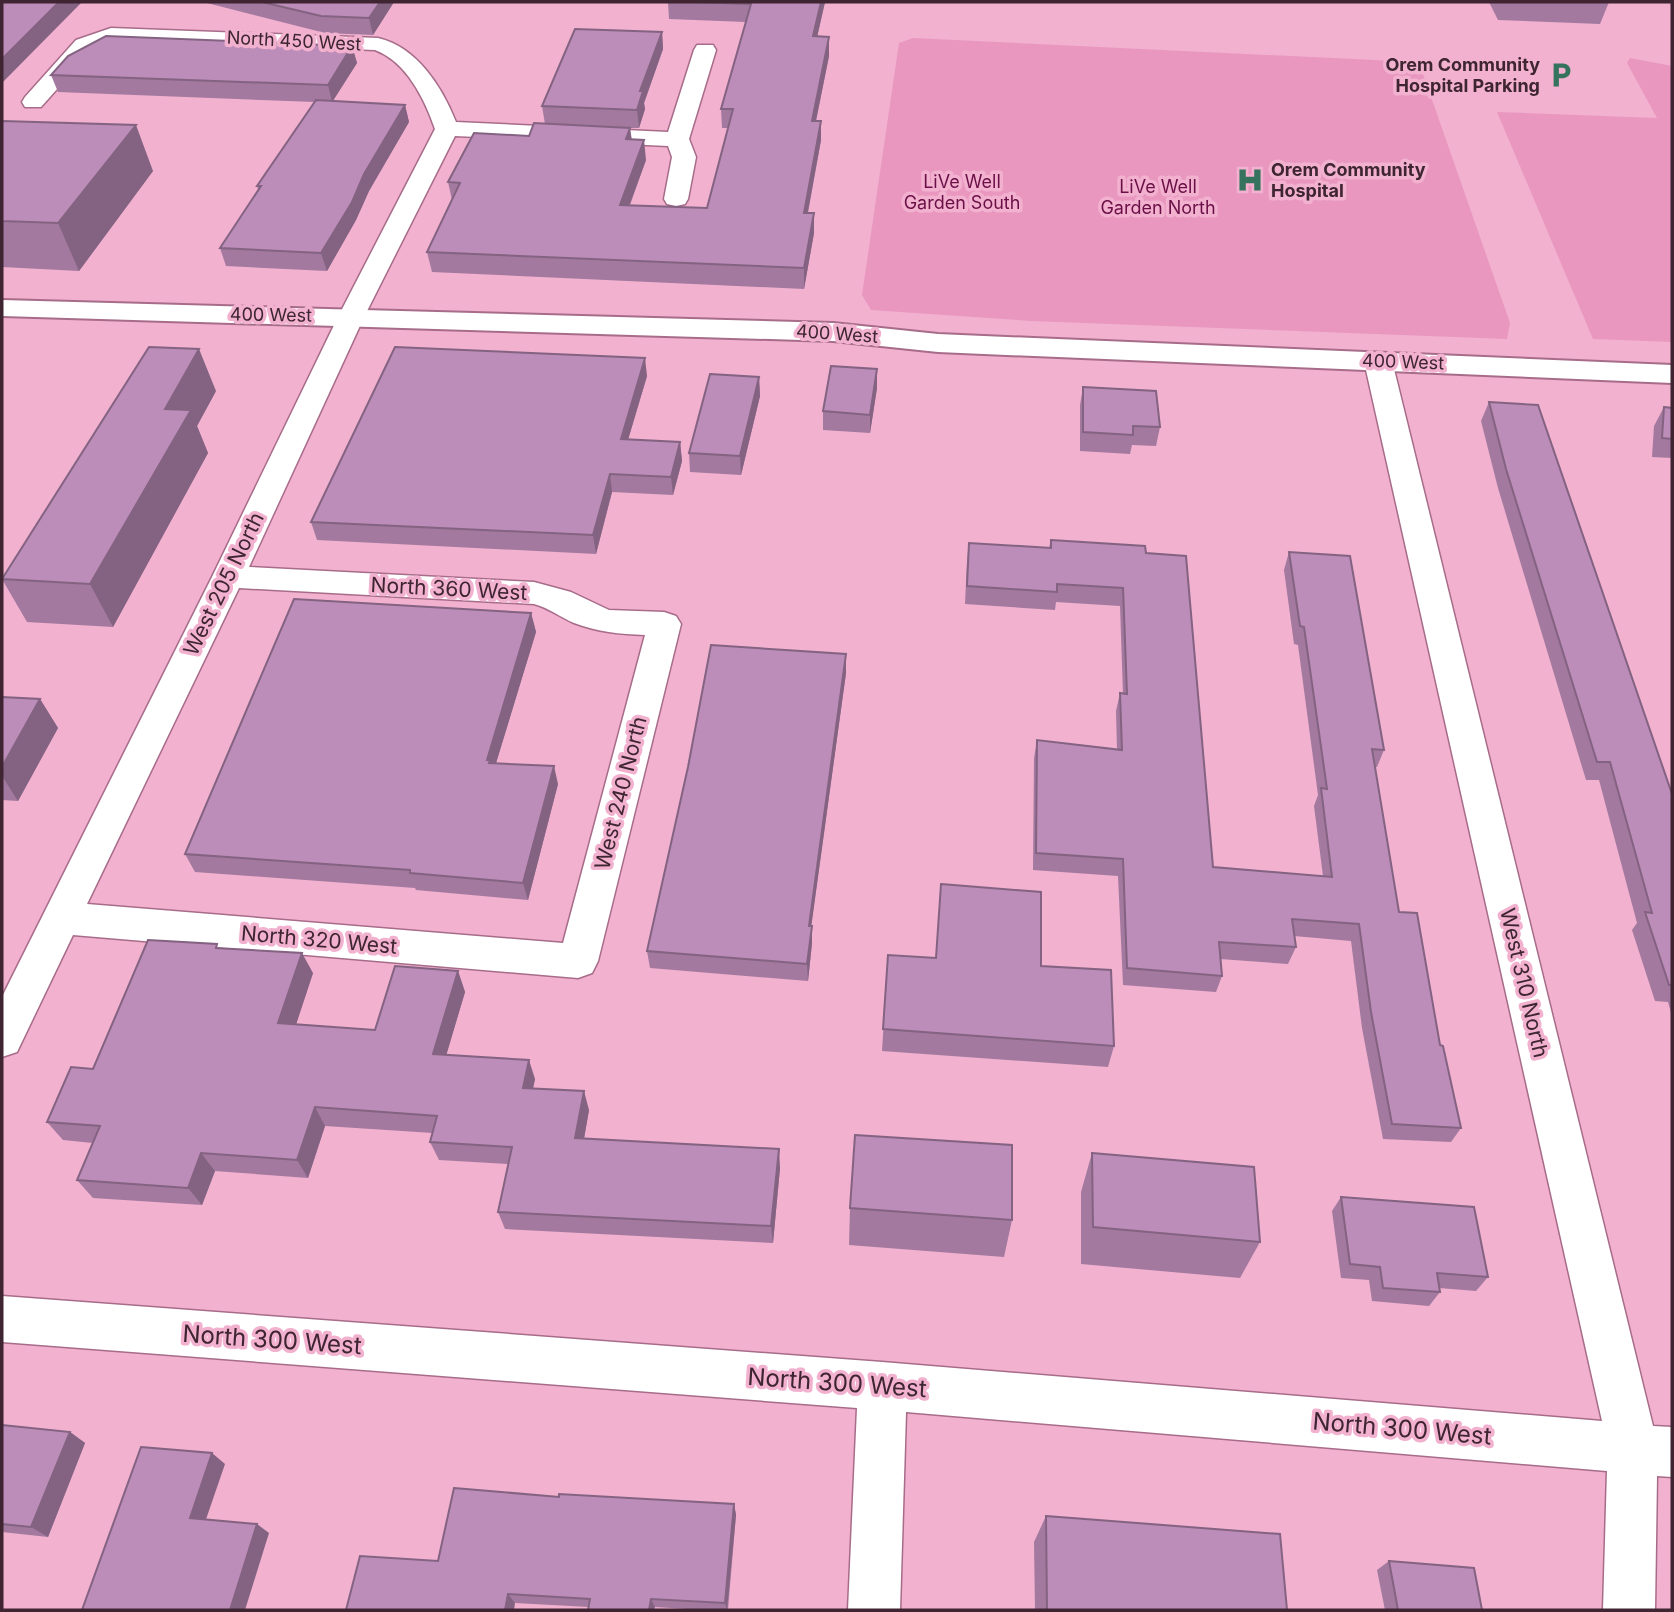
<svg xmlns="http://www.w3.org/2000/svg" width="1674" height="1612" font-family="Inter,sans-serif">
<rect width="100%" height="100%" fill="#f1b1cf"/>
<!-- green -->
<path fill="#e997bf" d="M 913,38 L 1395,61 L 1422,71 L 1510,323 L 1507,339 L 1031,321 L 871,310 L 862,295 L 899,43 Z
M 1630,58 L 1672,66 L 1672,342 L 1593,339 L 1497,112 L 1657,118 L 1627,63 Z"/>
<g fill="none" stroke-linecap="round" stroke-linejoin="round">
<defs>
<path id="street" d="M 111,28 L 378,38 C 417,47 442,87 456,122 L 668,132 L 694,50 L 697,45 L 713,45 L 716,50 L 689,139 L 696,157 L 688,199 L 685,204 L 676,206 L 667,204 L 664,199 L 672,157 L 668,146 L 455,136 L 364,317 L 249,567 L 534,582 L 571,592 L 609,610 L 664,612 L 676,616 L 681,624 L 598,961 L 592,973 L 578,978 L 73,935 L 17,1052 L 2,1057 L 2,997 L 212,577 L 338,317 L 435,129 C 425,100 407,62 375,50 L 114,40 L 92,50 L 41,107 L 25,107 L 22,102 L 25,97 L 76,40 ZM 239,588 L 534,604 C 549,608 560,617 574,623 C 598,632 619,634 645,635 L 563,943 L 87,904 Z
M 1378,353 L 1388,355 L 1392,361 L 1653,1426 L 1672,1427 L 1672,1477 L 1657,1476 L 1655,1610 L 1603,1610 L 1607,1471 L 906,1412 L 900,1610 L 848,1610 L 857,1408 L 2,1342 L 2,1296 L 882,1362 L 1602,1421 L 1364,361 L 1368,355 Z"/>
<path id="secondary" d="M 2,300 L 833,323 L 938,334 L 1672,365 L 1672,383 L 938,352 L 833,341 L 2,316 Z"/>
</defs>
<!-- street casing -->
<use href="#street" stroke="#a76c89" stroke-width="3"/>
<!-- secondary casing -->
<use href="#secondary" stroke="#a76c89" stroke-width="4"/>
<!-- street -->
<use href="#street" fill="#fff" fill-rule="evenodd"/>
<!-- secondary -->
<use href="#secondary" fill="#fff" fill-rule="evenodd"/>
</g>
<!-- wall -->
<path fill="#a3799f" d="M 203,2 L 394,2 L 373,35 L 325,33 Z
M 668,2 L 825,2 L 817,37 L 829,37 L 829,56 L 816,121 L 821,121 L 821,140 L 808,213 L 814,213 L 814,233 L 804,289 L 432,272 L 427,252 L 452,200 L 448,182 L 529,136 L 545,124 L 542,106 L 662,32 L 663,49 L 644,103 L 645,109 L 639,128 L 630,128 L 632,140 L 646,160 L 630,205 L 707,208 L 728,128 L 722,128 L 721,109 L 746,22 L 669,19 Z
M 1489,2 L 1609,2 L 1600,24 L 1498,20 Z
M 352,46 L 357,63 L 333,101 L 405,105 L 409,122 L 369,191 L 356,220 L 327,271 L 226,266 L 220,248 L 258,190 L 257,186 L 315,102 L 58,92 L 51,75 Z
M 2,121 L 153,171 L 79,271 L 2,267 Z
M 877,369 L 877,388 L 870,433 L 823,430 L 823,411 Z
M 647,376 L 628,439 L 680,442 L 682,461 L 673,495 L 612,492 L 596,554 L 317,540 L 311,522 Z
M 759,377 L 760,396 L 741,475 L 690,472 L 689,453 Z
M 1083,387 L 1160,427 L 1156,446 L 1132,445 L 1130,454 L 1080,451 L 1080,405 Z
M 216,391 L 197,426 L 208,453 L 113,627 L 27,622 L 2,579 Z
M 1489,402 L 1672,794 L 1672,1016 L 1668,1002 L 1655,1001 L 1632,930 L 1637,923 L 1599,780 L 1586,780 L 1498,488 L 1481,421 Z
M 1664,407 L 1672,408 L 1672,458 L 1652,457 L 1654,426 Z
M 1051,540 L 1146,553 L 1213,867 L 1323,876 L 1314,806 L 1318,795 L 1298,645 L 1294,644 L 1284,570 L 1289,552 L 1384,750 L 1377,767 L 1375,767 L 1399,912 L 1440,1045 L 1461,1128 L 1451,1142 L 1383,1139 L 1362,1028 L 1351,941 L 1294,936 L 1296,947 L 1288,964 L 1220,959 L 1222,976 L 1216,992 L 1123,985 L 1118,876 L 1033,870 L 1034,758 L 1037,740 L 1117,750 L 1116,711 L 1120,693 L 1123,694 L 1120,606 L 1056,602 L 1055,610 L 965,604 L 967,561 L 969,543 L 1049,548 Z
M 531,613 L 536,632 L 496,763 L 558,784 L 528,900 L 416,890 L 415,888 L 195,872 L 185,854 Z
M 846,673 L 811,926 L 812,943 L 808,981 L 650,968 L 647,951 Z
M 2,697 L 40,699 L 58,728 L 18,801 L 2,800 Z
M 219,948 L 313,973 L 296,1024 L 375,1030 L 458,971 L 465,992 L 446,1055 L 535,1079 L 533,1088 L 589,1110 L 584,1138 L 780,1168 L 773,1243 L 505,1229 L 498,1212 L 508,1164 L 439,1160 L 430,1142 L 433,1133 L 325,1126 L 308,1178 L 215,1171 L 202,1205 L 93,1198 L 77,1180 L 93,1143 L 63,1140 L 47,1122 L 93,1069 Z
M 888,955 L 1041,966 L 1114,1046 L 1108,1067 L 882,1051 Z
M 1092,1153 L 1260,1242 L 1240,1278 L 1081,1264 L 1081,1192 Z
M 1341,1197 L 1488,1277 L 1476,1291 L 1439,1288 L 1440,1292 L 1429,1306 L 1372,1301 L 1369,1280 L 1341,1278 L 1332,1211 Z
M 850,1208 L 1012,1220 L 1004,1257 L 849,1245 Z
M 2,1425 L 70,1432 L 85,1443 L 48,1537 L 2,1532 Z
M 559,1497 L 734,1504 L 736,1515 L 728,1610 L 703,1610 L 655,1607 L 589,1607 L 515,1603 L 438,1561 Z
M 1046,1516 L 1287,1610 L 1035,1610 L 1034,1542 Z
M 1389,1561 L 1482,1610 L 1385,1610 L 1377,1570 Z"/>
<!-- shaded-wall -->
<path fill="#846382" d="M 59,2 L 82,2 L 2,83 L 2,59 Z
M 380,2 L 394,2 L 373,35 L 369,18 Z
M 821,2 L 825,2 L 813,55 L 813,36 Z
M 662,32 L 663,49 L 644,103 L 645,109 L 639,128 L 637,110 L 640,91 Z
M 829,37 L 829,56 L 812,140 L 812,121 Z
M 352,46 L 357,63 L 332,102 L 328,85 Z
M 405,105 L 409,122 L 369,191 L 356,220 L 327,271 L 321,253 L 364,174 Z
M 821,121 L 821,140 L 804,232 L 804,213 Z
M 136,125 L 153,171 L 79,271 L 58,223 Z
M 630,128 L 632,147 L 626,139 Z
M 644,140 L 646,160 L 622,225 L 620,205 Z
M 814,213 L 814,233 L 804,289 L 804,268 Z
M 199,349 L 216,391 L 197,426 L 208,453 L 113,627 L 90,584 L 165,409 Z
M 645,358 L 647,376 L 623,457 L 621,439 Z
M 877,369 L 877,388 L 870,433 L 870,415 Z
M 759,377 L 760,396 L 741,475 L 740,456 Z
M 680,442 L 682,461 L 673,495 L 671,477 Z
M 610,474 L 612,492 L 596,554 L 593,535 Z
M 531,613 L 536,632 L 493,773 L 487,760 Z
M 846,654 L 846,673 L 809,943 L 809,926 Z
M 40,699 L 58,728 L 18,801 L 2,776 L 2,767 Z
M 554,766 L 558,784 L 528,900 L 523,883 Z
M 812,926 L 812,943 L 808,981 L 807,964 Z
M 302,953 L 313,973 L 290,1043 L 278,1023 Z
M 458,971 L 465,992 L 441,1073 L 433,1054 Z
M 529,1060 L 535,1079 L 529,1107 L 523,1088 Z
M 584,1091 L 589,1110 L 581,1156 L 575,1138 Z
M 315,1107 L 325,1126 L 308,1178 L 297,1160 Z
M 779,1149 L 780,1168 L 773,1243 L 771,1226 Z
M 201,1153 L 215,1171 L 202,1205 L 188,1188 Z
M 70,1432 L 85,1443 L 48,1537 L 31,1527 Z
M 212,1453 L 225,1464 L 203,1528 L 190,1518 Z
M 734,1504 L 736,1515 L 727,1610 L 725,1603 Z
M 257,1524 L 269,1533 L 245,1610 L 230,1610 Z
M 508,1594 L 515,1603 L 514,1610 L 505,1610 Z
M 651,1599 L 655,1607 L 654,1610 L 649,1610 Z"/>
<!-- building -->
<path fill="#bd8db9" stroke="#846382" stroke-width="2" d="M 2,2 L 59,2 L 2,59 Z
M 262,2 L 380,2 L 369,18 L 321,16 Z
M 695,2 L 821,2 L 813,36 L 829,37 L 812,121 L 821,121 L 804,213 L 814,213 L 804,268 L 427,252 L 460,183 L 448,182 L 474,133 L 529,136 L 534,123 L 630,128 L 626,139 L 644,140 L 620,205 L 707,208 L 733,109 L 721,109 L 751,4 Z
M 575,29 L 662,32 L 640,91 L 643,91 L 637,110 L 542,106 Z
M 106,36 L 352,46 L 328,85 L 51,75 L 68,56 Z
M 316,100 L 405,105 L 364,174 L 352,202 L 321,253 L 220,248 L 261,186 L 257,186 Z
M 2,121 L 136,125 L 58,223 L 2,221 Z
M 149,347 L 199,349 L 165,409 L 191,410 L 90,584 L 2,579 Z
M 395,347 L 645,358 L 621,439 L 680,442 L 671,477 L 610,474 L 593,535 L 311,522 Z
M 831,366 L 877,369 L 870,415 L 823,411 Z
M 710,374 L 759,377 L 740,456 L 689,453 Z
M 1083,387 L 1156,391 L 1160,427 L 1133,426 L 1133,435 L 1083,432 Z
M 1489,402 L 1538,405 L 1672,794 L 1672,985 L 1669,985 L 1645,912 L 1652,913 L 1610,762 L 1597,762 L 1506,469 Z
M 1664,407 L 1672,408 L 1672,439 L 1662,438 Z
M 1051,540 L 1145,546 L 1146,553 L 1186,556 L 1213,867 L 1332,877 L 1321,788 L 1327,789 L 1304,627 L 1300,626 L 1289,552 L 1350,556 L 1384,750 L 1372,749 L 1399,912 L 1417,913 L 1440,1045 L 1443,1046 L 1461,1128 L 1392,1124 L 1371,1012 L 1359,924 L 1292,919 L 1296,947 L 1219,942 L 1222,976 L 1127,968 L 1123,859 L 1036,853 L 1037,740 L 1122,750 L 1120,693 L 1127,694 L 1123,588 L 1057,584 L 1057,592 L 967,586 L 969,543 L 1051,548 Z
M 294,599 L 531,613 L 487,760 L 490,760 L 489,763 L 554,766 L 523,883 L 410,873 L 410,870 L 185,854 Z
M 711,645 L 846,654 L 809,926 L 812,926 L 807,964 L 647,951 L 688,767 Z
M 2,697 L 40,699 L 2,767 Z
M 941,884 L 1041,892 L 1041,966 L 1111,970 L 1114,1046 L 883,1029 L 888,955 L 936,958 Z
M 148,940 L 217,944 L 216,948 L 302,953 L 278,1023 L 375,1030 L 395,966 L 458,971 L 433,1054 L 529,1060 L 523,1088 L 584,1091 L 575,1138 L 779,1149 L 771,1226 L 498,1212 L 512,1147 L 430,1142 L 437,1116 L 315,1107 L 297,1160 L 201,1153 L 188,1188 L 77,1180 L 100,1126 L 47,1122 L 71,1067 L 93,1069 Z
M 855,1135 L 1012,1145 L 1012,1220 L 850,1208 Z
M 1092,1153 L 1254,1167 L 1260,1242 L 1093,1227 Z
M 1341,1197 L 1474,1207 L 1488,1277 L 1437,1273 L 1440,1292 L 1383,1288 L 1380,1267 L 1350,1264 Z
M 2,1425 L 70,1432 L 31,1527 L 2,1524 Z
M 141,1447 L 212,1453 L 190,1518 L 257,1524 L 230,1610 L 82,1610 Z
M 454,1488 L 559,1497 L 559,1494 L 734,1504 L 725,1603 L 651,1599 L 649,1610 L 588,1610 L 590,1599 L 508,1594 L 505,1610 L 346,1610 L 360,1556 L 438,1561 Z
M 1046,1516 L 1280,1534 L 1287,1610 L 1047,1610 Z
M 1389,1561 L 1474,1568 L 1482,1610 L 1398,1610 Z"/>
<!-- icons -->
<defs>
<symbol id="parking-bare" viewBox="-9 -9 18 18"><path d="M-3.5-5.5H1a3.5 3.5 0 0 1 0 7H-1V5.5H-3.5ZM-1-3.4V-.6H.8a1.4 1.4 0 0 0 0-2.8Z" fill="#36735e" stroke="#f1b1cf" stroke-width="2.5" paint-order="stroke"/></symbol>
<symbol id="hospital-bare" viewBox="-9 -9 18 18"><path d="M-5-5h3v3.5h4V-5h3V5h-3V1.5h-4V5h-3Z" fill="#36735e" stroke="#f1b1cf" stroke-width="2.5" paint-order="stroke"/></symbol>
</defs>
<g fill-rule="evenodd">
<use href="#parking-bare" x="1542" y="56" width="38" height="38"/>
<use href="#hospital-bare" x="1231" y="161" width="38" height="38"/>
</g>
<g text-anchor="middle" stroke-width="7" stroke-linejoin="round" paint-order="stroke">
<!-- far-street labels -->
<g font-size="18" fill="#3e2531" stroke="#f1b1cf">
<text transform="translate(294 41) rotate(3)" y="6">North 450 West</text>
<text transform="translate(271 315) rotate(1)" y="6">400 West</text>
<text transform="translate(837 334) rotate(4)" y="6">400 West</text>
<text transform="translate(1403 362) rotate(2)" y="6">400 West</text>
</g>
<!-- far-poi labels -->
<g font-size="18" font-weight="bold" fill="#3e2531" stroke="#f1b1cf" text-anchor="end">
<text x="1540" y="71">Orem Community<tspan x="1540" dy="21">Hospital Parking</tspan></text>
<text x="1271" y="176" text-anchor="start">Orem Community<tspan x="1271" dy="21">Hospital</tspan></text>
</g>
<!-- far-park labels -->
<g font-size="18" fill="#6b1047" stroke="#f1b1cf">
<text x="962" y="188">LiVe Well<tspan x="962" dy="21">Garden South</tspan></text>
<text x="1158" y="193">LiVe Well<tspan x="1158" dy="21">Garden North</tspan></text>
</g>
<!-- street labels -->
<g font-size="21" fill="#3e2531" stroke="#f1b1cf">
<text transform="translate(224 584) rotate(-64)" y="7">West 205 North</text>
<text transform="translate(449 589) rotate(3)" y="7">North 360 West</text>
<text transform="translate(621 793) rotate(-76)" y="7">West 240 North</text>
<text transform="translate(319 940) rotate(5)" y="7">North 320 West</text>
<text transform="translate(1524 983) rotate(77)" y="7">West 310 North</text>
</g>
<!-- near-street labels -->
<g font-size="24" fill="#3e2531" stroke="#f1b1cf">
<text transform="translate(272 1340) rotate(4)" y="8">North 300 West</text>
<text transform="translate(837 1383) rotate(4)" y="8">North 300 West</text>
<text transform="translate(1402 1429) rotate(5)" y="8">North 300 West</text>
</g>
</g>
<!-- border -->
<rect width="1674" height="1612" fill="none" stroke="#3e2531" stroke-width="7"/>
</svg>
